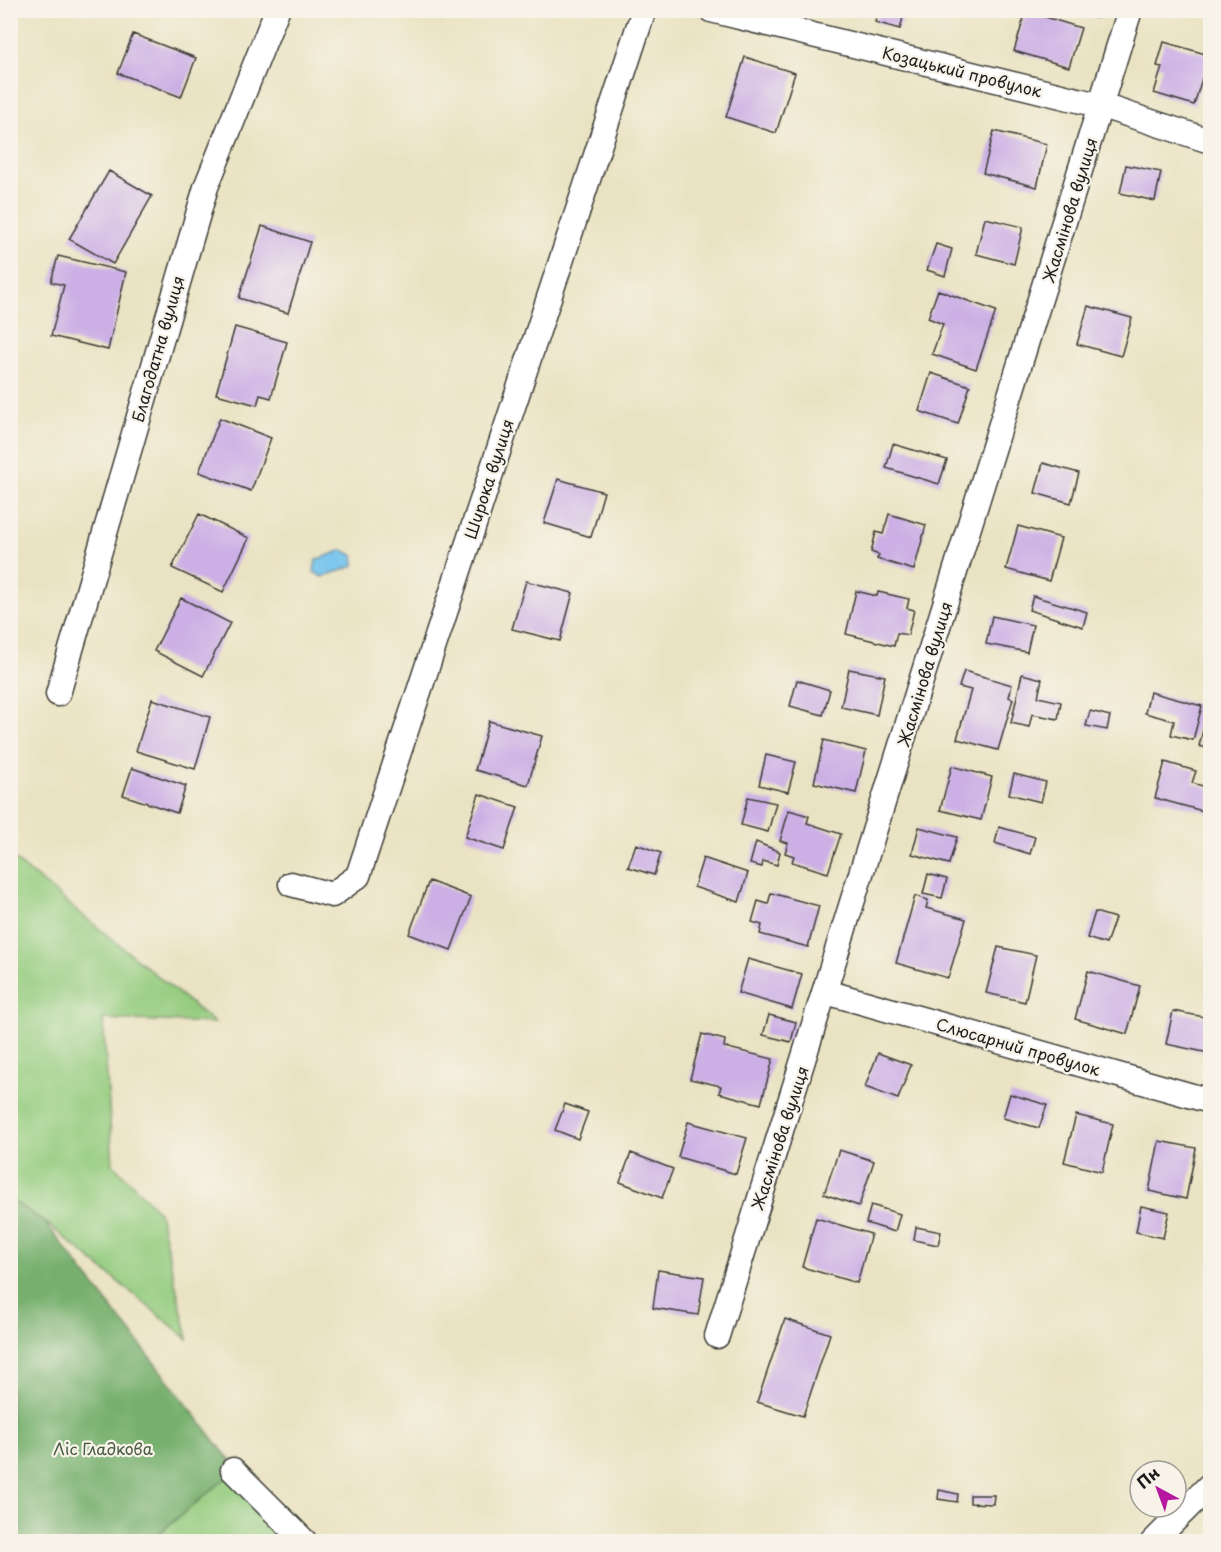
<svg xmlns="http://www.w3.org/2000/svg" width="1221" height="1552" font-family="'Playpen Sans',sans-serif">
<rect width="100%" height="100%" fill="#f7f3e8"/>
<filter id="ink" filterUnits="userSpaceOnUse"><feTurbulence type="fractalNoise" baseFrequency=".0167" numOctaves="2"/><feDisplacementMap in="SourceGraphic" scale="12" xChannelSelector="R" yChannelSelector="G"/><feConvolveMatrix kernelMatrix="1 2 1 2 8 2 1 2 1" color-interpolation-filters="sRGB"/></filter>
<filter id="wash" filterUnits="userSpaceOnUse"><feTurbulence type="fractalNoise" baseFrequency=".008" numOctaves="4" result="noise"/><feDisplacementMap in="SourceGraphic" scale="24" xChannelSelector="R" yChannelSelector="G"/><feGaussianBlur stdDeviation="1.35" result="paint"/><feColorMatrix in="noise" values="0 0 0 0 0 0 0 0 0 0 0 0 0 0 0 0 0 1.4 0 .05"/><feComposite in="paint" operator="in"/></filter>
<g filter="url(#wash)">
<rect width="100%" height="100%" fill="#eae3c3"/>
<!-- green -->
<path fill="#94cc7f" stroke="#58744e" stroke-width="1.5" d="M 10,856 L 215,1023 L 103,1019 L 113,1164 L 159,1212 L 188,1339 L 44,1221 L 11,1200 Z
M 237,1469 L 310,1542 L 149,1542 Z"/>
<!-- forest -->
<path fill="#77b06e" stroke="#4a6645" stroke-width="1.5" d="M 10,1200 L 44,1221 L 237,1469 L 149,1541 L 11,1541 Z"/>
<!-- water -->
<path fill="#71c3ed" stroke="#467084" stroke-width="1.5" d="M 343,550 L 354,556 L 354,566 L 322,577 L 314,572 L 316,560 Z"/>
<g id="blocks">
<!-- building -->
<path fill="#ccb0e5" d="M 878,10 L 905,10 L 900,29 L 875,22 Z
M 1074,10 L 1099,10 L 1097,18 Z
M 1026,11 L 1081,28 L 1069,67 L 1014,51 Z
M 133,34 L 196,58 L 181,97 L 118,73 Z
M 1164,42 L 1209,55 L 1194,105 L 1154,93 L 1162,67 L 1157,66 Z
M 745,57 L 795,73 L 776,133 L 726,117 Z
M 994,131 L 1047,144 L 1037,187 L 983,173 Z
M 1126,165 L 1161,172 L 1155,201 L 1120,193 Z
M 109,171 L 152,196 L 113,264 L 69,239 Z
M 1210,214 L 1210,233 L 1205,232 Z
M 985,218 L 1023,227 L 1014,264 L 976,254 Z
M 262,226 L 310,242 L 288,313 L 239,298 Z
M 936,244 L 952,249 L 945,276 L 927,270 Z
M 58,256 L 126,272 L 108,350 L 51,336 L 64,285 L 51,282 Z
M 938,290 L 996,311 L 976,369 L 932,354 L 943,324 L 928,318 Z
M 1088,306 L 1132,318 L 1121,356 L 1077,344 Z
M 235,327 L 287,342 L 271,398 L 260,395 L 257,405 L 216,394 Z
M 931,373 L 970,386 L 958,424 L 919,411 Z
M 220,418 L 271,438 L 251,491 L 199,472 Z
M 893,444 L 947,460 L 939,484 L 886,468 Z
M 1043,463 L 1079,473 L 1071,503 L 1035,493 Z
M 558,479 L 604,492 L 591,537 L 544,523 Z
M 199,514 L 249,538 L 223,592 L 172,568 Z
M 889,514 L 926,525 L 914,570 L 877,559 L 879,555 L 871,552 L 876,532 L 883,534 Z
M 1018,526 L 1061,538 L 1049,581 L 1006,569 Z
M 526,581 L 573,593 L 560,641 L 512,629 Z
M 856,591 L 877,596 L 878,592 L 909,599 L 907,608 L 914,610 L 908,635 L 897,633 L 894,646 L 846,634 Z
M 1033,596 L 1087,612 L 1083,627 L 1029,610 Z
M 181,598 L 230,623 L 203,676 L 154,651 Z
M 992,616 L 1033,625 L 1027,652 L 986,644 Z
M 849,669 L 885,676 L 877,715 L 841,707 Z
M 964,671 L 1012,685 L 1009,697 L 1013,699 L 998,750 L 957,739 L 971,690 L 959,687 Z
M 1022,674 L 1042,679 L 1038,697 L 1061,702 L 1058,719 L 1032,714 L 1029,727 L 1011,723 Z
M 797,680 L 830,690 L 823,715 L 790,706 Z
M 1150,692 L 1202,706 L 1193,740 L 1171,735 L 1174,721 L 1145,713 Z
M 152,699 L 210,717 L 195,769 L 136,751 Z
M 1090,711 L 1110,716 L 1107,730 L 1086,726 Z
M 489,721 L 542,736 L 528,785 L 475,770 Z
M 1204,726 L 1210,727 L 1210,749 L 1199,746 Z
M 824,740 L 866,751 L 856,793 L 814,783 Z
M 766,755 L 796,762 L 788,792 L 759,785 Z
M 1165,762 L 1196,771 L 1192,783 L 1210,788 L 1210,813 L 1155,798 Z
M 952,766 L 992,777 L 981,820 L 940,810 Z
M 132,768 L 186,786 L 177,813 L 123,795 Z
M 1014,774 L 1046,782 L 1041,802 L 1009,794 Z
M 479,794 L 518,807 L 504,850 L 465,837 Z
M 748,797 L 776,803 L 768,832 L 741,825 Z
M 789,810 L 809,816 L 807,823 L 841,834 L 828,873 L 792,862 L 794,856 L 785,853 L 788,843 L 780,841 Z
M 919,827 L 957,837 L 949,864 L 912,854 Z
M 999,827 L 1035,837 L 1030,854 L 995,843 Z
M 756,842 L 780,852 L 777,865 L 763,861 L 762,867 L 750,864 Z
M 636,844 L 661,853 L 654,875 L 628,867 Z
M 703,858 L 748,873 L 739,902 L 694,887 Z
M 928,874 L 947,879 L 942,898 L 923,894 Z
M 429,881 L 471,897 L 451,950 L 409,934 Z
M 771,893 L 819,906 L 808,947 L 760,934 L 762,925 L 752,922 L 758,901 L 768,904 Z
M 915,896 L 928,900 L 926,908 L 966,919 L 948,978 L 896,963 Z
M 1095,912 L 1115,918 L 1106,944 L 1087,938 Z
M 998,947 L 1036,955 L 1025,1002 L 986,993 Z
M 748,959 L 802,974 L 792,1009 L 738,993 Z
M 1088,971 L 1140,986 L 1127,1034 L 1075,1019 Z
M 1173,1011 L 1210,1018 L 1209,1053 L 1166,1044 Z
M 769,1015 L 796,1022 L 791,1042 L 763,1035 Z
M 702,1034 L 725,1040 L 724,1047 L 773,1059 L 761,1104 L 719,1093 L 721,1086 L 690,1079 Z
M 878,1053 L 911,1065 L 898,1099 L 865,1087 Z
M 1010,1094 L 1047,1105 L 1039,1128 L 1003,1118 Z
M 565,1104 L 588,1112 L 578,1139 L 555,1130 Z
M 1076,1115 L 1113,1124 L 1102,1172 L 1064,1162 Z
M 688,1122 L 747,1138 L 736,1174 L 678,1157 Z
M 1159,1141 L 1196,1148 L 1186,1199 L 1149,1191 Z
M 839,1150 L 874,1161 L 859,1206 L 824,1194 Z
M 631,1153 L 673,1169 L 662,1198 L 620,1182 Z
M 871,1205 L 900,1214 L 895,1232 L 866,1223 Z
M 1141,1206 L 1169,1212 L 1163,1238 L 1136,1232 Z
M 816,1218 L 871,1234 L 857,1283 L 802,1267 Z
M 916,1227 L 941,1232 L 938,1245 L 914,1240 Z
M 658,1270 L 704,1277 L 698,1315 L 653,1308 Z
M 785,1319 L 830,1334 L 803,1416 L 757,1402 Z
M 939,1490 L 958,1494 L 957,1502 L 938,1499 Z
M 970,1495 L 994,1495 L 993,1504 L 970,1503 Z"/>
</g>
</g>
<g filter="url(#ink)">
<use href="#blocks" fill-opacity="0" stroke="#3b3a35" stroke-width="1.5"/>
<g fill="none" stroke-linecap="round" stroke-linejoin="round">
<defs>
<path id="minor" d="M 711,10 L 1102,106 L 1210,141
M 58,694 L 206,187 L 277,10
M 291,884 L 332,895 L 358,876 L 644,10
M 826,992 L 1210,1101
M 717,1336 L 1130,10
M 233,1470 L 305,1542
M 1153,1542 L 1210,1485"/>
</defs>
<!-- minor casing -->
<use href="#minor" stroke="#3b3a35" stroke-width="27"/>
<!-- minor -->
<use href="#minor" stroke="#fff" stroke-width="24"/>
</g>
</g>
<g text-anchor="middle" stroke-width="4.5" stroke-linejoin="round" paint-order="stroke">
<!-- street labels -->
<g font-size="16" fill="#1c1c1c" stroke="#f7f3e8">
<text transform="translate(962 72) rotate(14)" y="6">Козацький провулок</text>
<text transform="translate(1070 210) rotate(-73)" y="6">Жасмінова вулиця</text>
<text transform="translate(158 349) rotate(-74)" y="6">Благодатна вулиця</text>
<text transform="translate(489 479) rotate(-72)" y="6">Широка вулиця</text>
<text transform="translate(925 674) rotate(-73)" y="6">Жасмінова вулиця</text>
<text transform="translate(1018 1047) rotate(16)" y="6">Слюсарний провулок</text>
<text transform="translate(780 1138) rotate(-72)" y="6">Жасмінова вулиця</text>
</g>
<!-- park labels -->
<g font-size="16" fill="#465a3f" stroke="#f7f3e8">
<text x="103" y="1455">Ліс Гладкова</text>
</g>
</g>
<!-- margin -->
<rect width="1221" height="1552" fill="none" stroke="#f7f3e8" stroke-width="36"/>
<!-- north arrow -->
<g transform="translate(1158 1489) rotate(319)"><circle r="28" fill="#f7f3e8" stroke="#9f9d96" stroke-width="1.5"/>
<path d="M0-4.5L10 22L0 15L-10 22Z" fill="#b5179e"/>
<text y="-9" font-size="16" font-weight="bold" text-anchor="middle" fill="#1c1c1c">Пн</text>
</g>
</svg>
